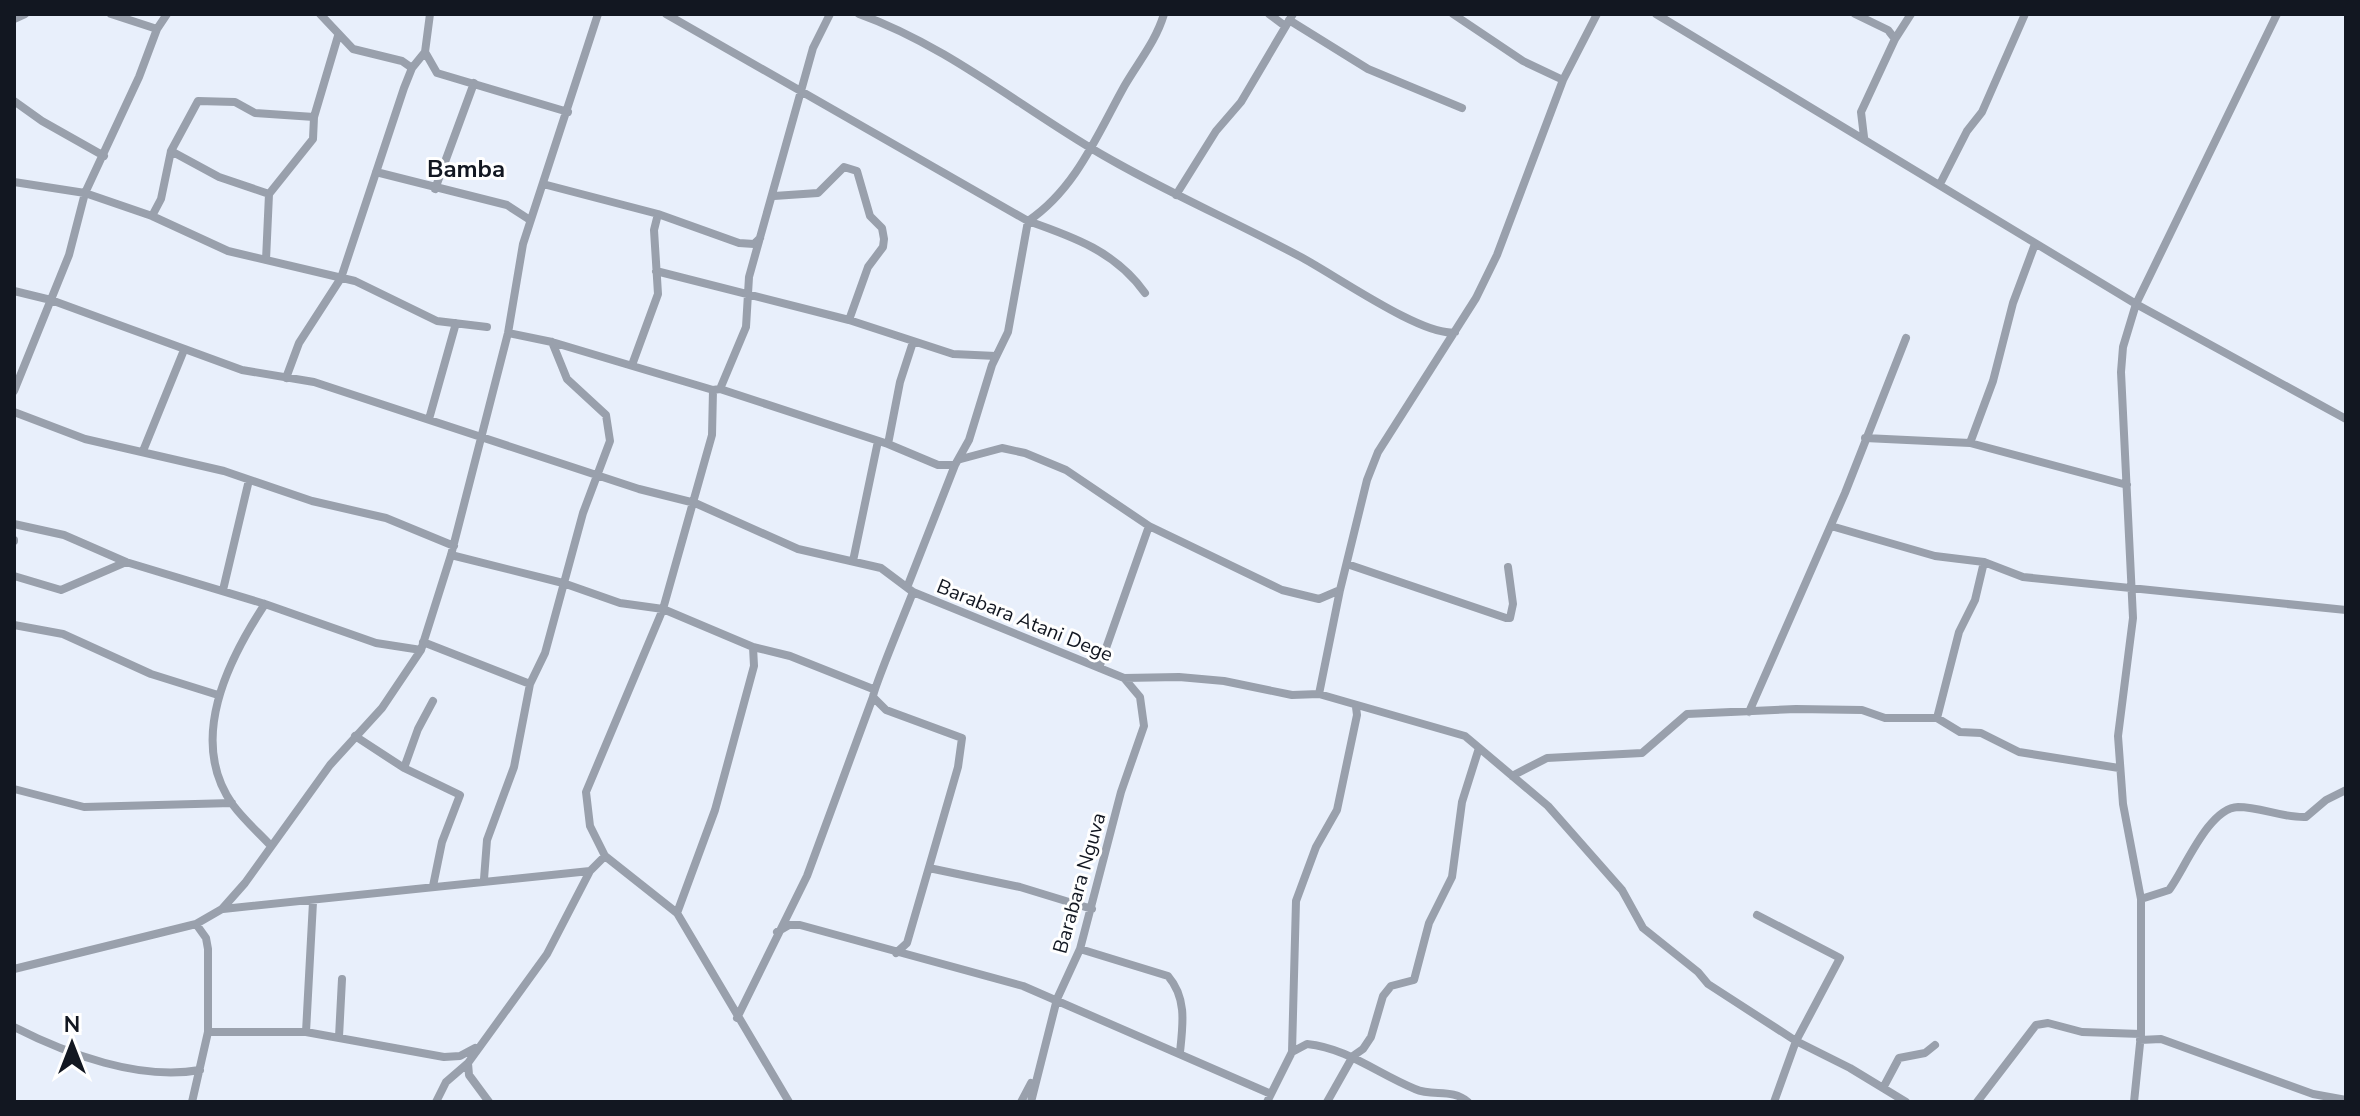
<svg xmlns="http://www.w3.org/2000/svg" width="2360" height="1116" font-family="'Nunito Sans',sans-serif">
<rect width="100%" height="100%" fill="#e8effb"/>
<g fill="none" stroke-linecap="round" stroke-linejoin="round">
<!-- minor -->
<path stroke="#99a0ac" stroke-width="8" d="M 111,14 L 157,29 L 167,14
M 320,14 L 353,49 L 402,61 L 412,68
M 430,14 L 425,52 L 437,73 L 568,112
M 666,14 L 1028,221 C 1074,237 1116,252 1145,293
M 859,14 C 943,44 1014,102 1089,147 C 1157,188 1230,219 1299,256 C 1332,273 1424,338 1455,332
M 1269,14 L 1285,26
M 1453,14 L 1523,61 L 1563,80
M 1656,14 L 2136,304 L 2346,419
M 1855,14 L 1888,30 L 1895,39 L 1861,112 L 1864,137
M 14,19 L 25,14
M 1289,20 L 1368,69 L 1462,108
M 1895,39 L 1911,14
M 14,101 L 42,121 L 104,156
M 171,151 L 219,177 L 269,194
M 376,172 L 507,205 L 530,220
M 14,182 L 85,193 L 152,216 L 161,199 L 171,151 L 198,101 L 235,102 L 255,113 L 314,117
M 543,184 L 658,214 L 654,230 L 658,294 L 632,365
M 1940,184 L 1967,131 L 1982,112 L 2025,14
M 435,189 L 474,83
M 1176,195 L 1216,131 L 1241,102 L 1293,14
M 774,196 L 818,193 L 844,167 L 857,171 L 870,216 L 882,228 L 884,239 L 883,247 L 868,267 L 849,320
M 658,214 L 739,243 L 754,244 L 760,238
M 152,216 L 228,251 L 355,281 L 437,321 L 487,327
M 266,260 L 269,194 L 313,139 L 314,117 L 338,36
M 656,271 L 849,320 L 953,354 L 996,356
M 14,291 L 51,300 L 242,370 L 314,382 L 639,489 L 695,503 L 798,549 L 881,568 L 913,592 L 1124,678 L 1179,677 L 1224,681 L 1292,695 L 1319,694 L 1465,736 L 1548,806 L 1622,890 L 1643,928 L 1698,972 L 1708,984 L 1796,1041 L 1850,1068 L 1906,1102
M 508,333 L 552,342 L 713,390 L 712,435 L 663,609 L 586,792 L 590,826 L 605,856 L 677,913 L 789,1102
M 286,378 L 299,343 L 341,278 L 404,88 L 412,68 L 425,52
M 720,389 L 746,327 L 749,277 L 813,48 L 830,14
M 713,390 L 720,389 L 888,444 L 938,465 L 955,465 L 969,440 L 992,365 L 1008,332 L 1028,221 C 1076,189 1098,133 1125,85 C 1139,61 1156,41 1164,14
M 14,391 L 69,255 L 85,193 L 139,77 L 157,29
M 14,412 L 85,439 L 224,471 L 312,501 L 386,518 L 454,546
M 429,419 L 456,323
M 1865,438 L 1970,443 L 1993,381 L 2013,303 L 2035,244
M 1970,443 L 2127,485
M 888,444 L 900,382 L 913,342
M 143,451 L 184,350
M 961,459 L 1002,448 L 1025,453 L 1066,470 L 1149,526 L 1282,590 L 1319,599 L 1340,590 L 1367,480 L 1378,452 L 1476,298 L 1497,255 L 1563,80 L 1597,14
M 14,524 L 64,535 L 126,562 L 265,604 L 376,643 L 421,650
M 1831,526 L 1935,556 L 1984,562 L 2023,577 L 2346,610
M 14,540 L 14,541
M 451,555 L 563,583 L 620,603 L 663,609 L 753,647 L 754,666 L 715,810 L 677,913
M 853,561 L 878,441
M 1347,564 L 1506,618 L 1510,618 L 1513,604 L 1508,567
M 14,576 L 61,590 L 126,562
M 908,585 L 955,465
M 223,590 L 249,480
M 265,604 C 228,660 187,741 233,805 C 244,820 259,833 271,846
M 14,625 L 63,634 L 151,674 L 218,695
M 423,642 L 530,684
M 753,647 L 790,656 L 873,689
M 1099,668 L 1149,526
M 1319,694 L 1340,590
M 873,697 L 886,710 L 962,738 L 958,767 L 907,943 L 896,953
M 1749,712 L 1845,493 L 1906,338
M 1937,718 L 1959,632 L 1975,600 L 1984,562
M 355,736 L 404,768 L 460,795 L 442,842 L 433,886
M 404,768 L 418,729 L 433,701
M 1512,776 L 1547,758 L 1642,753 L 1687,714 L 1796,709 L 1862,710 L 1885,718 L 1937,718 L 1960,732 L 1981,733 L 2019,752 L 2119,768
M 14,789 L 84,807 L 232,803
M 929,868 L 1020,887 L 1092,909
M 484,879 L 487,840 L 514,767 L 530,684 L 545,653 L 583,513 L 610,441 L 606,415 L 567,379 L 552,342
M 2141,899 L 2169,890 C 2184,871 2208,808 2238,807 C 2261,807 2282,818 2306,817 L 2326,800 L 2346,790
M 223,909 L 590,871 L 605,856
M 1757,915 L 1840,958 L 1796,1041 L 1774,1102
M 777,932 L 789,925 L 800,925 L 1023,986 L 1271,1094
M 1080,949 L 1168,976 C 1187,998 1183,1024 1180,1052
M 14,969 L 196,924 L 222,909 L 245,883 L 330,765 L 382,708 L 421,650 L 451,555 L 508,333 L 523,244 L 598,14
M 737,1018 L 807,876 L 873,697 C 873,689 907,608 913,592
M 14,1027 C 67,1054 140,1081 200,1070
M 208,1032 L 306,1032 L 444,1057 L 460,1056 L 475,1048
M 306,1032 L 313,902
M 339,1037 L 342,979
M 2140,1040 L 2161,1039 L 2313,1094 L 2346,1100
M 1292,1052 L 1296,901 L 1316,847 L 1337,810 L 1357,715 L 1356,707
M 1883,1088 L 1899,1058 L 1925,1053 L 1935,1045
M 192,1102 L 208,1032 L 208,949 L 206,938 L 196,924
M 436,1102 L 446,1082 L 468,1063
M 489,1102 L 469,1075 L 468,1063 L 547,954 L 590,871
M 1021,1102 L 1031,1083
M 1031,1102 L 1057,999 L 1080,949 L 1121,792 L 1144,726 L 1140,697 L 1124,678
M 1267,1102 L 1292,1052 L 1307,1044 C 1347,1048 1378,1074 1415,1089 C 1433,1097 1452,1088 1468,1102
M 1327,1102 L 1353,1056 L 1363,1049 L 1371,1037 L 1383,996 L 1391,986 L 1414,980 L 1429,923 L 1452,877 L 1462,802 L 1479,748
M 1977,1102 L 2036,1025 L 2048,1023 L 2082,1032 L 2141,1034
M 2134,1102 L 2141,1034 L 2141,899 L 2123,804 L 2118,736 L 2133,618 L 2121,372 L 2123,347 L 2136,304 L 2277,14"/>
</g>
<g text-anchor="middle" stroke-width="6" stroke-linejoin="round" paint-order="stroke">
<!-- street labels -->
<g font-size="20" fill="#121721" stroke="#fff">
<text transform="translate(1025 620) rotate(22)" y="7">Barabara Atani Dege</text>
<text transform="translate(1079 883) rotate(-74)" y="7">Barabara Nguva</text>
</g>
<!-- quarter labels -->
<g font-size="24" font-weight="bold" fill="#121721" stroke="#fff">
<text x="466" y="177">Bamba</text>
</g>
</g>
<!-- border -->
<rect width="2360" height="1116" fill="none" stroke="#121721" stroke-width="32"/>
<!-- north arrow -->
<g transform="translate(72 1044)" stroke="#ffffff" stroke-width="6" paint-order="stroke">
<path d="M0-6L14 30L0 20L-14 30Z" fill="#121721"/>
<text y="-12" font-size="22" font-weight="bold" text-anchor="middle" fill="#121721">N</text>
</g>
</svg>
